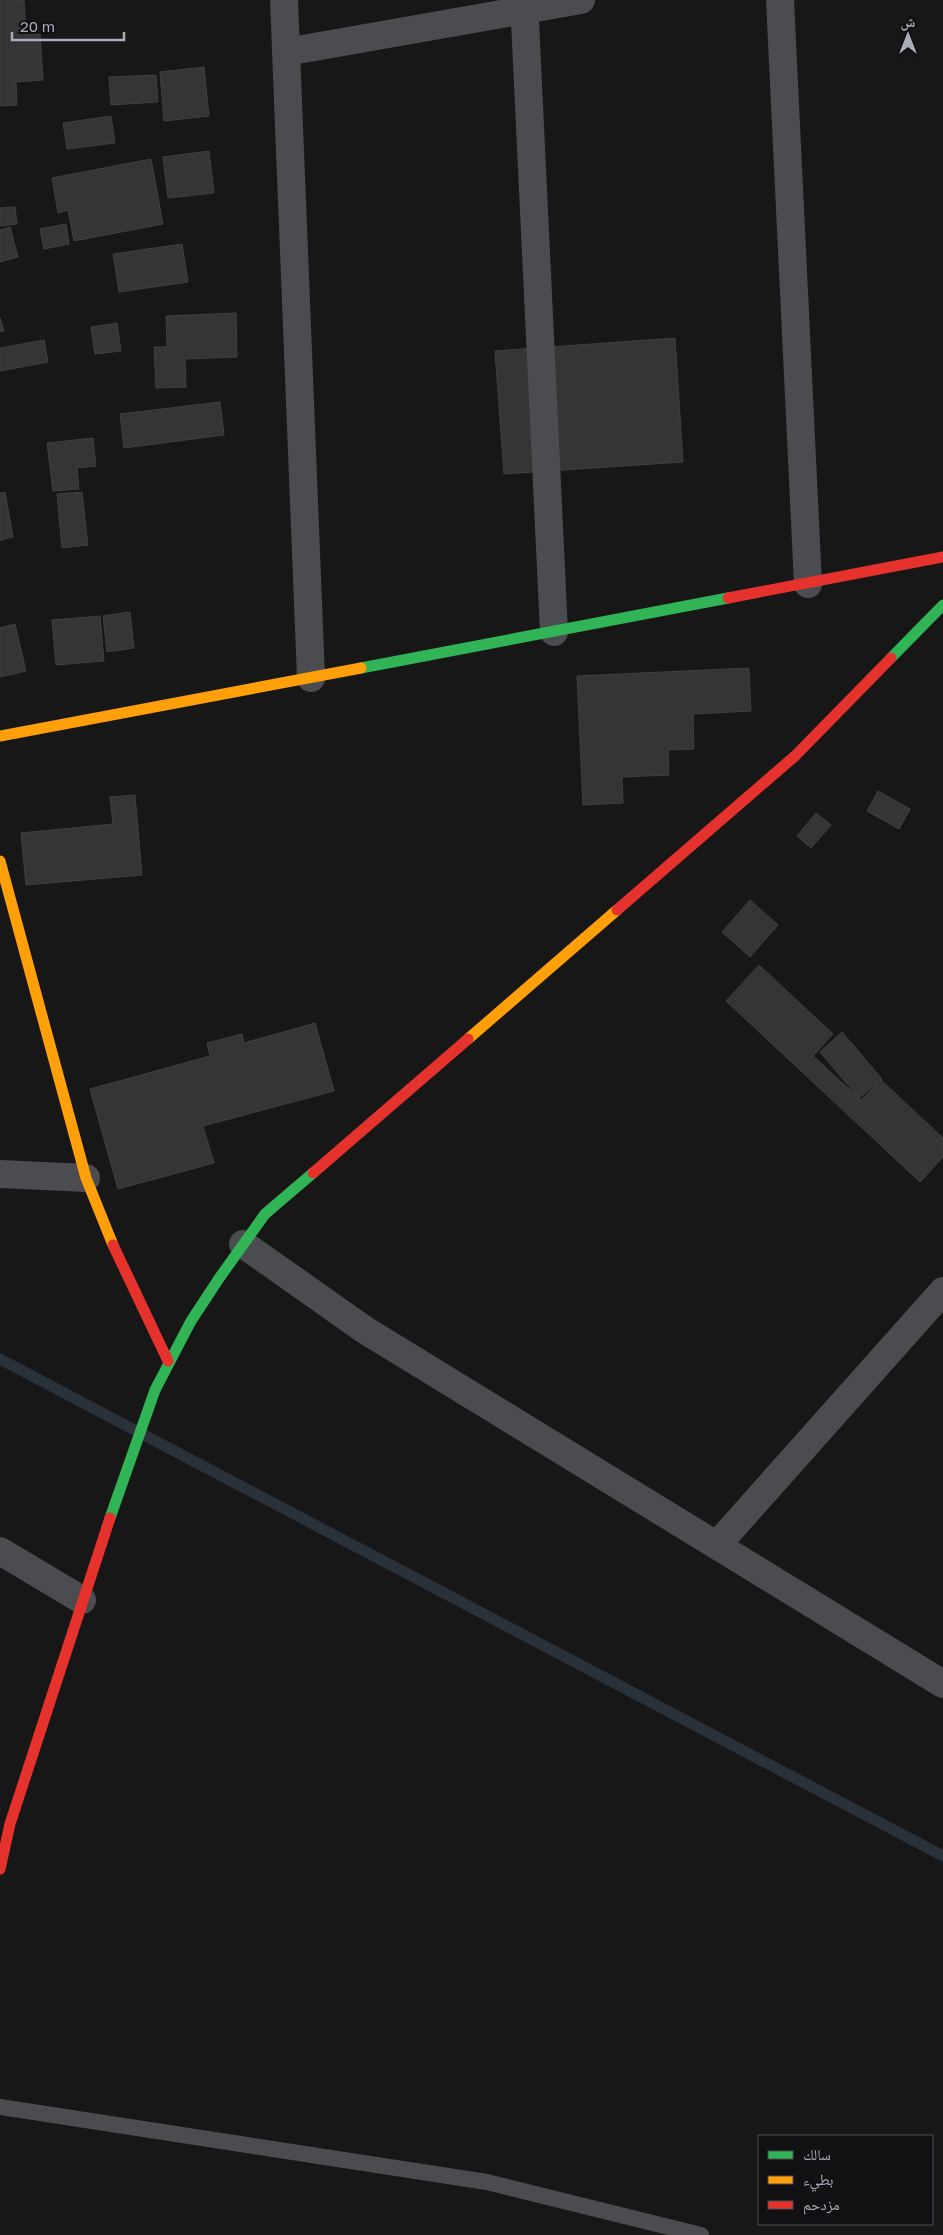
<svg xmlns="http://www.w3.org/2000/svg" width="943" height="2235" font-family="'Golos Text','Noto Naskh Arabic',sans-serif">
<rect width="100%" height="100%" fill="#171717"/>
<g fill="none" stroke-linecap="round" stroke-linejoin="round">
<!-- stream -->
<path stroke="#2a3239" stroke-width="11" d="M 0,1359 L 943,1856"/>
</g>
<!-- building -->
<path fill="#353536" stroke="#3f4043" d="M 0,0 L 24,0 L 26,35 L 40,34 L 43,80 L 16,82 L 17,105 L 0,106 Z
M 204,67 L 209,116 L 164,121 L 160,72 Z
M 156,75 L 158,102 L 111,105 L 109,77 Z
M 111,116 L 115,143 L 67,149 L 63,123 Z
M 209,151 L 214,193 L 168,198 L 163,157 Z
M 151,159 L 163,224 L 74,241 L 68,210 L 58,213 L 52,178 Z
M 15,207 L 17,224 L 0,226 L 0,208 Z
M 66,224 L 69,244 L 44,249 L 40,229 Z
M 10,227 L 18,257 L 0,262 L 0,230 Z
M 182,244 L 188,282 L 119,292 L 113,254 Z
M 236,313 L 237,357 L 185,359 L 186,387 L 156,388 L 154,347 L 167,347 L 166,316 Z
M 0,318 L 4,331 L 0,332 Z
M 117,323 L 121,351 L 95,354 L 91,327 Z
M 675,338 L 683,462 L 504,474 L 495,351 Z
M 44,340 L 48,362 L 0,371 L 0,348 Z
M 220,402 L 224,435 L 124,448 L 120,414 Z
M 93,438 L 96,466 L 77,468 L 79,489 L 53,491 L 47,443 Z
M 5,492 L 13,537 L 0,540 L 0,493 Z
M 82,492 L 88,545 L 62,548 L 57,494 Z
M 130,612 L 134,648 L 107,652 L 103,616 Z
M 100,616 L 104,661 L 56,665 L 52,620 Z
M 15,624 L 26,671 L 0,677 L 0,628 Z
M 749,668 L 751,711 L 693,714 L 694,749 L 668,750 L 669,775 L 622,777 L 623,803 L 583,805 L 577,676 Z
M 878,791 L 910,809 L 899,829 L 867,811 Z
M 135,795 L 142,875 L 26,885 L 21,833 L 113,824 L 110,797 Z
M 816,813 L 831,825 L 811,848 L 797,836 Z
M 750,900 L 778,925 L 750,957 L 722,932 Z
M 759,965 L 833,1034 L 813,1056 L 861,1100 L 881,1080 L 943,1138 L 943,1157 L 920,1182 L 726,1001 Z
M 315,1023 L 334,1091 L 203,1126 L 214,1163 L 118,1189 L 90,1089 L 210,1056 L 207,1043 L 242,1034 L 244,1043 Z
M 842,1032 L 882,1079 L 859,1098 L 820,1052 Z"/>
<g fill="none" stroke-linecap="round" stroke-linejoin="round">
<!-- lane -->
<path stroke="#4b4c50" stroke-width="16" d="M 0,2107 L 487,2182 L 701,2235"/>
<!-- street -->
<path stroke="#4b4c50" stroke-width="28" d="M 284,0 L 311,678
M 524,0 L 554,632
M 780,0 L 808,584
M 286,52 L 581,0
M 0,1174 L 86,1178
M 243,1244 L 365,1330 L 943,1684
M 717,1545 L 943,1291
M 0,1551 L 82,1600"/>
<!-- fast -->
<path stroke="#30b455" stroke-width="11" d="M 891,658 L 943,605
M 361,668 L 728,598
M 110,1518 L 155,1390 L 191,1321 L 220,1277 L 265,1214 L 313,1173"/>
<!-- slow -->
<path stroke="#ff9f0a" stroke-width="11" d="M 0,736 L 361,668
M 0,861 L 86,1178 L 113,1245
M 468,1039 L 617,910"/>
<!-- jam -->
<path stroke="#e5322d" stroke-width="11" d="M 728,598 L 943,557
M 617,910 L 795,756 L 891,658
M 313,1173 L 468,1039
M 113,1245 L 168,1361
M 0,1869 L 10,1824 L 110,1518"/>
</g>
<!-- legend -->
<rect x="758" y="2135" width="175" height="90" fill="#111113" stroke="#4d4f55"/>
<rect x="768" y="2151" width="25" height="8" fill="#30b455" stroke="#4d4f55"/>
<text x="803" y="2160" font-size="15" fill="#a8adb8">سالك</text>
<rect x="768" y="2176" width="25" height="8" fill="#ff9f0a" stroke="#4d4f55"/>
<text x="803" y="2185" font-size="15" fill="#a8adb8">بطيء</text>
<rect x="768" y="2201" width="25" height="8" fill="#e5322d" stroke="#4d4f55"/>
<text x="803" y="2210" font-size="15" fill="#a8adb8">مزدحم</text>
<!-- north arrow -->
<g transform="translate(908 35)" stroke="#111113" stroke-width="4" paint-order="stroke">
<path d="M0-4L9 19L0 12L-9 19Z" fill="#a8adb8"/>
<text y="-8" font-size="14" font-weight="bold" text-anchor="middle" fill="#a8adb8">ش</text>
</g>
<!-- scale -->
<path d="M12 32v8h112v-8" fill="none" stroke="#a8adb8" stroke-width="2.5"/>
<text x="20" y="32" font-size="15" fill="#a8adb8" stroke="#111113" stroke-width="4" paint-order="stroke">20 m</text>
</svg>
